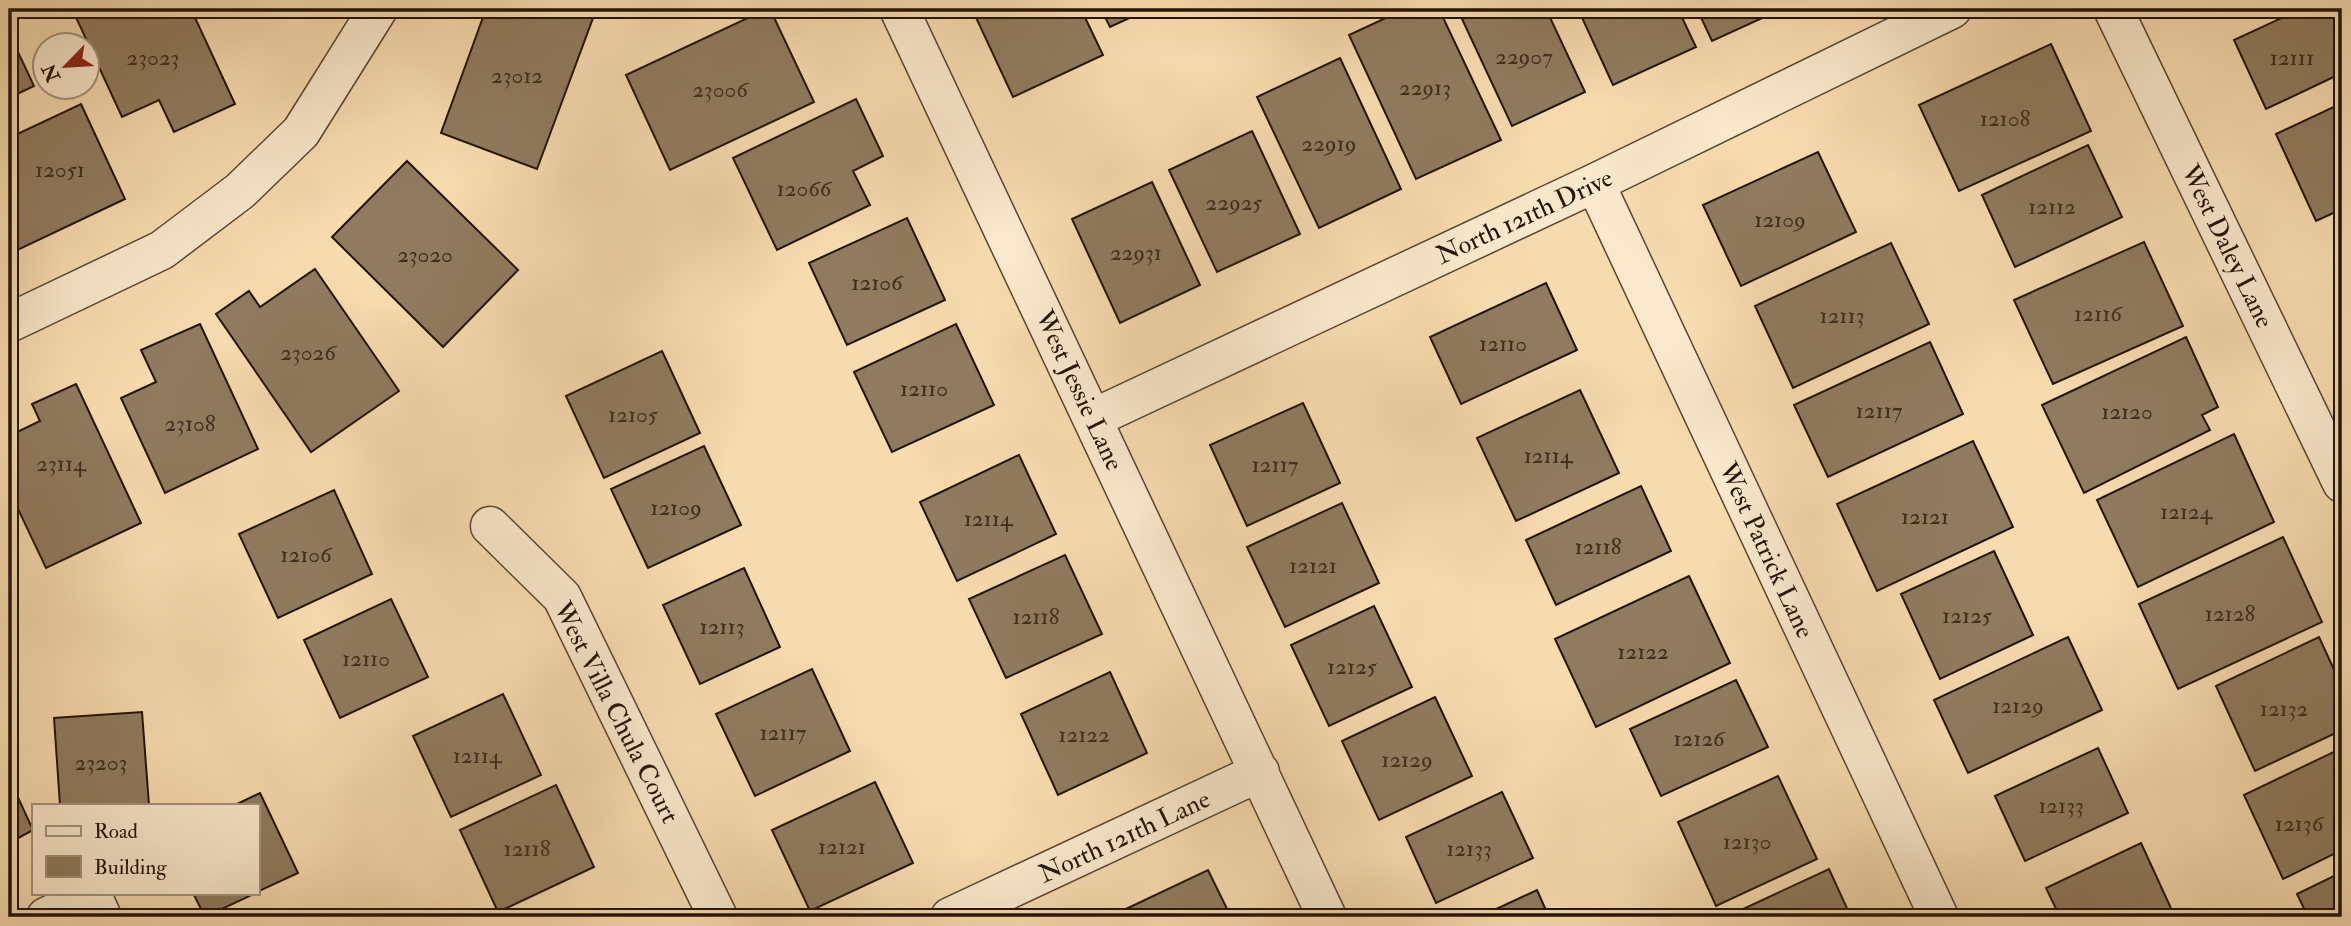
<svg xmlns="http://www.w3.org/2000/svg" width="2351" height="926" font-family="'IM FELL Double Pica',serif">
<rect width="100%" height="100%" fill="#f6dbaf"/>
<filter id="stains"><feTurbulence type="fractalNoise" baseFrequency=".00286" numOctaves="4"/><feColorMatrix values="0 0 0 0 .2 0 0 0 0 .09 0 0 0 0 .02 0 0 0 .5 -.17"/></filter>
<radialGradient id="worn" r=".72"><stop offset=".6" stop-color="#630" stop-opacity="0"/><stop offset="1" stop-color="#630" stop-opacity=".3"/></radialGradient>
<!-- building -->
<path fill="#907b5e" stroke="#221406" stroke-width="2" d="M 83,9 L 191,9 L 235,104 L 174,132 L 159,100 L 122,117 L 74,13 Z
M 486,9 L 570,9 L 593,18 L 537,169 L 441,133 Z
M 767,9 L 770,9 L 814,102 L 670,170 L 626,75 Z
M 972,9 L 1081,9 L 1103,55 L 1013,97 Z
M 1101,9 L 1149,9 L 1110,27 Z
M 1405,9 L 1439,9 L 1501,140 L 1416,179 L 1349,35 Z
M 1484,9 L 1546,9 L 1585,92 L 1512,126 L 1462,19 Z
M 1578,9 L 1678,9 L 1696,47 L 1613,85 Z
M 1697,9 L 1782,9 L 1712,41 Z
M 2301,9 L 2342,9 L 2342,73 L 2266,109 L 2234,40 Z
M 9,33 L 34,86 L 9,98 Z
M 2051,44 L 2091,131 L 1959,191 L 1919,105 Z
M 1340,58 L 1401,189 L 1319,228 L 1257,97 Z
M 856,99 L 883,156 L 853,171 L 870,205 L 777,250 L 733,158 Z
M 2342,103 L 2342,209 L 2316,221 L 2276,134 Z
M 81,104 L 125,199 L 9,254 L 9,138 Z
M 1252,131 L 1300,234 L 1217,272 L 1169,170 Z
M 2088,145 L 2122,217 L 2015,267 L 1982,195 Z
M 1818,152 L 1856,232 L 1741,286 L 1703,205 Z
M 407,161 L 518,270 L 443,347 L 332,237 Z
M 1152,182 L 1200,285 L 1120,323 L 1072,219 Z
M 907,218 L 945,300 L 847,345 L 809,263 Z
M 2144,242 L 2183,326 L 2053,384 L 2014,300 Z
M 1891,243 L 1929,324 L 1793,388 L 1755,306 Z
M 315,269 L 399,391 L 311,452 L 216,314 L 249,291 L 260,307 Z
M 1546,283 L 1577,350 L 1461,404 L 1430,337 Z
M 200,324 L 258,449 L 165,493 L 121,398 L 156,382 L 141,350 Z
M 956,324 L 994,405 L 892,452 L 854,372 Z
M 2186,337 L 2218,407 L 2202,415 L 2210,430 L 2084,493 L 2042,405 Z
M 1930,342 L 1963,414 L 1828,477 L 1794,405 Z
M 662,351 L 700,433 L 604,478 L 566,396 Z
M 76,384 L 141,523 L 46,568 L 9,490 L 9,436 L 40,421 L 32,404 Z
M 1580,390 L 1619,473 L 1516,521 L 1477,438 Z
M 1303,403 L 1340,483 L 1247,526 L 1210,445 Z
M 2234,434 L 2274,522 L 2138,587 L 2097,500 Z
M 1973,441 L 2013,527 L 1877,591 L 1837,504 Z
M 704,446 L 741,525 L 648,568 L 611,489 Z
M 1019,455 L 1056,534 L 957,581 L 920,502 Z
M 1641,486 L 1671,551 L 1556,605 L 1526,540 Z
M 334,490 L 372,574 L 278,618 L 239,534 Z
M 1342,503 L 1379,583 L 1285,627 L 1247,547 Z
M 2283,537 L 2322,622 L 2178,689 L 2139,604 Z
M 1994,551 L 2033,635 L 1940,679 L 1901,594 Z
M 1065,555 L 1102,634 L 1006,678 L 969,599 Z
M 744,568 L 780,647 L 700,684 L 663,605 Z
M 1689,576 L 1730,663 L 1596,727 L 1555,639 Z
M 391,599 L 428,677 L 340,718 L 304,640 Z
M 1374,606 L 1412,687 L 1329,726 L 1291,645 Z
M 2068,637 L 2102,710 L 1968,773 L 1934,700 Z
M 2319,637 L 2342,687 L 2342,730 L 2255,771 L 2216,686 Z
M 812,669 L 850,751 L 755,796 L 716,714 Z
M 1110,672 L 1147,753 L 1058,795 L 1021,714 Z
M 1736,680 L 1768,747 L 1661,796 L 1630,729 Z
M 503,694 L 541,775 L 451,817 L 413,736 Z
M 1435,697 L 1472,776 L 1379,820 L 1342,741 Z
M 142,712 L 149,805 L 60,805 L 54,718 Z
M 2098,748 L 2128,813 L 2025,861 L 1995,796 Z
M 2342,748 L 2342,850 L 2283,879 L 2244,795 Z
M 1778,776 L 1817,859 L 1716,906 L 1678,822 Z
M 9,778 L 33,830 L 9,843 Z
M 875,782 L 913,863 L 810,911 L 772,830 Z
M 556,785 L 594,867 L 498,912 L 460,830 Z
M 1502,792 L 1533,858 L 1436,903 L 1406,837 Z
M 260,793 L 298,873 L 257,892 L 257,805 L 235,805 Z
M 2141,843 L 2175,917 L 2060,917 L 2046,888 Z
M 1829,869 L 1851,917 L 1726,917 Z
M 1208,870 L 1231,917 L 1109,917 Z
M 2342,872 L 2342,917 L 2308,917 L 2297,894 Z
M 1537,890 L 1549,917 L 1479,917 Z
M 193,893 L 256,893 L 205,917 Z"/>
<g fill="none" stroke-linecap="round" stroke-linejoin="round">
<defs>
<path id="street" d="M 899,9 L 1327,917
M 2113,9 L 2342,483
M 1595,183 L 1939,917
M 9,323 L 162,250 L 240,191 L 301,132 L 378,9
M 1094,418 L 1595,183 L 1952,9
M 490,526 L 562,597 L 718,917
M 46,917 L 92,895 L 102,917
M 950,917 L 1260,772"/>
</defs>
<!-- street casing -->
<use href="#street" stroke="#574630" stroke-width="41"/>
<!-- street -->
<use href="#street" stroke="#f9e8cb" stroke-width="38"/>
</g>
<g text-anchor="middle" stroke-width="7" stroke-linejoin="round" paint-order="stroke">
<!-- number labels -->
<g font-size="23" fill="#3e2e1c">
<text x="1524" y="64">22907</text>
<text x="153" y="65">23023</text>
<text x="2292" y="65">12111</text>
<text x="517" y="83">23012</text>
<text x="1425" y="95">22913</text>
<text x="720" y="97">23006</text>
<text x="2005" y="126">12108</text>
<text x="1329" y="151">22919</text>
<text x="60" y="177">12051</text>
<text x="804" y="196">12066</text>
<text x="1234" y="210">22925</text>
<text x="2052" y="214">12112</text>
<text x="1780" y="227">12109</text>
<text x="1136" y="260">22931</text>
<text x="425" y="262">23020</text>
<text x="877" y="290">12106</text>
<text x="2098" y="321">12116</text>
<text x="1842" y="323">12113</text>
<text x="1503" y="351">12110</text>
<text x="308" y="360">23026</text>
<text x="924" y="396">12110</text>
<text x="1879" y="418">12117</text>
<text x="2127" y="419">12120</text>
<text x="633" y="422">12105</text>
<text x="190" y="431">23108</text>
<text x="1548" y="463">12114</text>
<text x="61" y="471">23114</text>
<text x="1275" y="472">12117</text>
<text x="676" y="515">12109</text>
<text x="2186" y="519">12124</text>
<text x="1925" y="524">12121</text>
<text x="988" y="526">12114</text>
<text x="1598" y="554">12118</text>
<text x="306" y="562">12106</text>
<text x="1313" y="573">12121</text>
<text x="2230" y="621">12128</text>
<text x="1967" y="623">12125</text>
<text x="1036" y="624">12118</text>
<text x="722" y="634">12113</text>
<text x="1643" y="659">12122</text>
<text x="366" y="666">12110</text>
<text x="1352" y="674">12125</text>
<text x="2018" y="713">12129</text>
<text x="2284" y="716">12132</text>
<text x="783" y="740">12117</text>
<text x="1084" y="742">12122</text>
<text x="1699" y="746">12126</text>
<text x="477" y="763">12114</text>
<text x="1407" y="767">12129</text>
<text x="101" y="770">23203</text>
<text x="2061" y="813">12133</text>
<text x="2299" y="831">12136</text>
<text x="1747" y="849">12130</text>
<text x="842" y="854">12121</text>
<text x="527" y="856">12118</text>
<text x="1469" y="856">12133</text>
</g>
<!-- street labels -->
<g font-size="26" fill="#221406" stroke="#f9e8cb">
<text transform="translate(1524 216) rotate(-25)" y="9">North 121th Drive</text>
<text transform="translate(2228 246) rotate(64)" y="9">West Daley Lane</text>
<text transform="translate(1080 390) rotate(65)" y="9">West Jessie Lane</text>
<text transform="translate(1767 550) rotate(65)" y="9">West Patrick Lane</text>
<text transform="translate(617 712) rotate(63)" y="9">West Villa Chula Court</text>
<text transform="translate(1124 836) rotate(-25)" y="9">North 121th Lane</text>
</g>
</g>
<!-- margin -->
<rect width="2351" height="926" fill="none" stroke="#f6dbaf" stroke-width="35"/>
<rect x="10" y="10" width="2330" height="905" fill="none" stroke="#221406" stroke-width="3.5"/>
<rect x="18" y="18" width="2316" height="891" fill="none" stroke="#221406" stroke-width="2"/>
<!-- legend -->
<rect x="32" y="804" width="228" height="91" fill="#f9e8cb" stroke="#a3937c" stroke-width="2"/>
<rect x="46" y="826" width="35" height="10" fill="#f9e8cb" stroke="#a3937c" stroke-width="2"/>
<text x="94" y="838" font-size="21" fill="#221406">Road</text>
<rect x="46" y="856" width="35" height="21" fill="#907b5e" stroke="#a3937c" stroke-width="2"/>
<text x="94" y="874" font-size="21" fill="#221406">Building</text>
<!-- north arrow -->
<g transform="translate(66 66) rotate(245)"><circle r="33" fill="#f9e8cb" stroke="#a3937c" stroke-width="2"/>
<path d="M0-5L12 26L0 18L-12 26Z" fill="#8f2418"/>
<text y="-10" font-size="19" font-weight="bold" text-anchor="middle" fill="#221406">N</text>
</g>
<rect width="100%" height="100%" filter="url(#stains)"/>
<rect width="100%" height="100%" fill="url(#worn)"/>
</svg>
